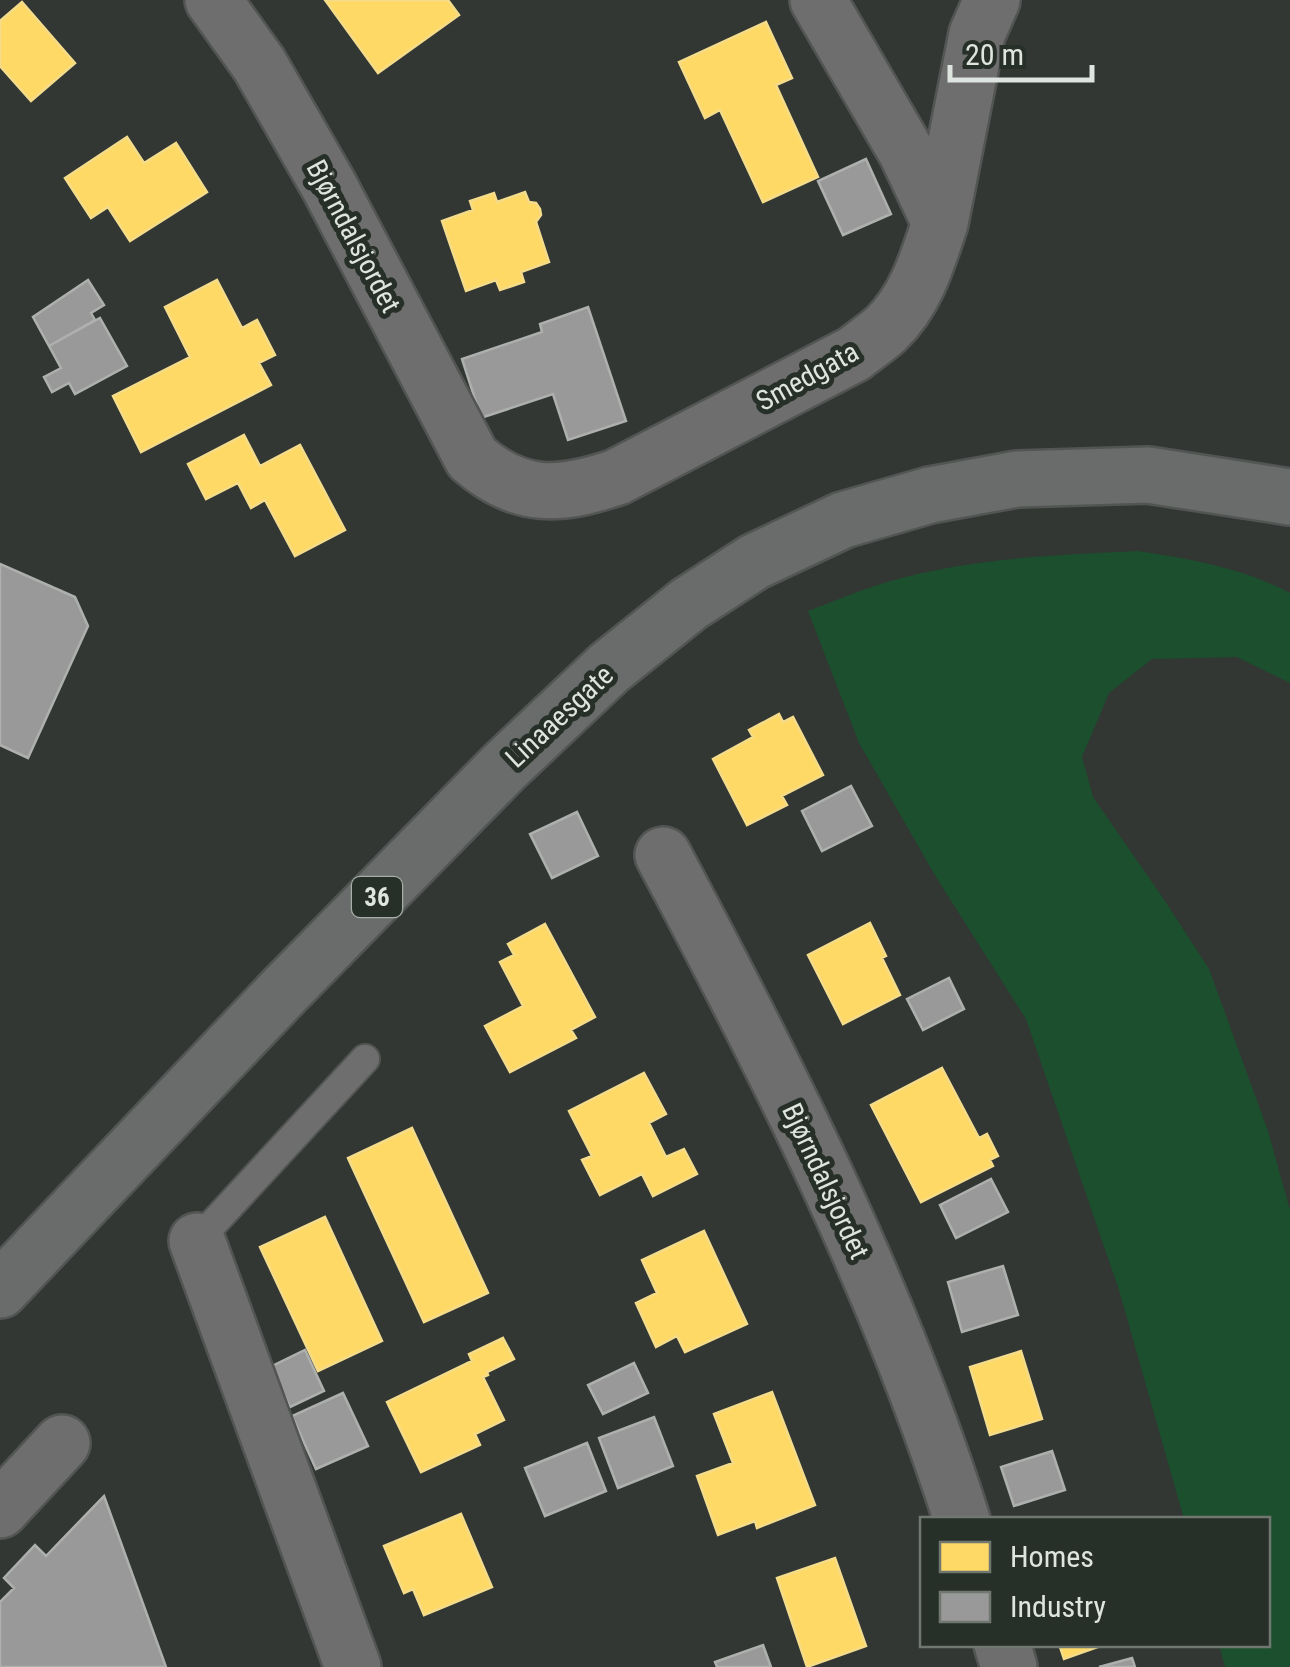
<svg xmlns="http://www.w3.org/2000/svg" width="1290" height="1667" font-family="'Roboto Condensed',sans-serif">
<rect width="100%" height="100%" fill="#323733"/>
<!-- green -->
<path fill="#1b4f2e" d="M 1138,551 C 1191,559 1243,568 1290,593 L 1290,683 L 1237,657 L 1152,659 L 1109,693 L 1082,757 L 1093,797 L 1163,898 L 1209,969 L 1268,1131 L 1290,1210 L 1290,1667 L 1225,1667 L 1219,1645 L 1268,1644 L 1268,1520 L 1184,1519 L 1119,1290 L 1026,1019 L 936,877 L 859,743 L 808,611 C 834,601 861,590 887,582 C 968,558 1055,555 1138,551 Z"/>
<!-- homes -->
<path fill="#ffd966" stroke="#f5dc8a" stroke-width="2.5" d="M 325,0 L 448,0 L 459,15 L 378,73 Z
M 22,2 L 75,63 L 31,101 L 0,66 L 0,21 Z
M 766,22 L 792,78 L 776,85 L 818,177 L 763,202 L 720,110 L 705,118 L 679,62 Z
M 127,137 L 144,163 L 176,143 L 207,192 L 130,241 L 108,207 L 91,218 L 65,178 Z
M 525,192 L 529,202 L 536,203 L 540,209 L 541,215 L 536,222 L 549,262 L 521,272 L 524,282 L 500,290 L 496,280 L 466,291 L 442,221 L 473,210 L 470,201 L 494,193 L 497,202 Z
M 217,280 L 242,328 L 257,320 L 275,355 L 259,363 L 271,385 L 141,452 L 113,396 L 190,357 L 165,307 Z
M 244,435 L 260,466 L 300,445 L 345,530 L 295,556 L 265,500 L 251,508 L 238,483 L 206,499 L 188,464 Z
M 779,714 L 783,722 L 793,717 L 823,775 L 782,796 L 787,805 L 747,825 L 713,759 L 753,737 L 749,730 Z
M 870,923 L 886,956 L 882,958 L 900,995 L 843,1024 L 808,955 Z
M 545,924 L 595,1017 L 571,1030 L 576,1038 L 510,1072 L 485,1026 L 523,1006 L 500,962 L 514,955 L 508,944 Z
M 942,1068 L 979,1138 L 987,1134 L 998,1156 L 990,1160 L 993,1166 L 921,1202 L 871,1105 Z
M 644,1073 L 666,1114 L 649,1123 L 666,1157 L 684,1149 L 697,1174 L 653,1196 L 642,1174 L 600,1195 L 582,1160 L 592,1156 L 569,1111 Z
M 412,1128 L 488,1293 L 424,1322 L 348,1158 Z
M 325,1217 L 382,1341 L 318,1371 L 260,1247 Z
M 704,1231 L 747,1324 L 685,1352 L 677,1336 L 656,1347 L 636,1303 L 657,1293 L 642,1260 Z
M 503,1338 L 514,1359 L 487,1372 L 488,1375 L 483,1377 L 504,1420 L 475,1434 L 480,1445 L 421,1472 L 387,1402 L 472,1361 L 469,1354 Z
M 1021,1351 L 1042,1419 L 990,1435 L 970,1367 Z
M 772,1392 L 815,1505 L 757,1528 L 755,1521 L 718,1535 L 697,1476 L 733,1463 L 714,1414 Z
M 461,1514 L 492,1587 L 424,1615 L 413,1589 L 404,1593 L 384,1546 Z
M 835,1558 L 866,1646 L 807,1667 L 777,1578 Z
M 1059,1644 L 1106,1644 L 1064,1659 Z"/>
<!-- industry -->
<path fill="#999" stroke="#aeb0ae" stroke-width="2.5" d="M 866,159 L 891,214 L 843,235 L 818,181 Z
M 88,280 L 104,305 L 91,313 L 95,320 L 49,346 L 33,317 Z
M 588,307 L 626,421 L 568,440 L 553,394 L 481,418 L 462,359 L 542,332 L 540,324 Z
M 100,318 L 127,366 L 75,394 L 69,383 L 52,392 L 44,377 L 61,368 L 49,346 Z
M 0,564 L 75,597 L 88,626 L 28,758 L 0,745 Z
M 851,786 L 872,826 L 822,851 L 802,811 Z
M 577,812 L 598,856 L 552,878 L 530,834 Z
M 949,978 L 964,1009 L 923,1030 L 907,999 Z
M 991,1179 L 1008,1212 L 956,1238 L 940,1205 Z
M 1003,1266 L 1018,1315 L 962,1332 L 948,1282 Z
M 305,1350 L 324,1391 L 290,1407 L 270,1367 Z
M 634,1363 L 648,1393 L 603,1414 L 588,1385 Z
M 343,1393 L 368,1446 L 316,1469 L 292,1416 Z
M 654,1417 L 673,1466 L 618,1488 L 599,1438 Z
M 587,1443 L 606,1491 L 545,1516 L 525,1468 Z
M 1052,1451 L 1065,1490 L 1014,1506 L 1001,1467 Z
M 104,1496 L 166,1667 L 0,1667 L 0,1602 L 14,1588 L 4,1578 L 35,1545 L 46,1556 Z
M 763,1645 L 771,1667 L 717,1667 L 715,1662 Z
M 1132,1658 L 1135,1667 L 1099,1667 Z"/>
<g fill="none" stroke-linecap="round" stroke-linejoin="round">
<defs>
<path id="lane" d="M 197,1241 L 365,1059"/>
<path id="street" d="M 213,0 L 259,64 L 329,186 L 472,458 C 520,500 561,496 617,477 L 854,354 C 864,346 876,338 886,329 C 916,300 927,262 940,223 L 907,153 L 818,0
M 940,223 L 977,34 L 992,0
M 663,855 C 777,1069 888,1287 962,1520
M 197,1241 L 353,1667
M 0,1510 L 62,1443
M 1002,1644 L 1009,1667"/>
<path id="highway" d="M 0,1290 L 284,991 L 503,768 L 609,668 L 689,604 L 754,562 L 843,520 L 930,495 L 1017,479 L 1148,475 L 1290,497"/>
</defs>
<!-- lane casing -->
<use href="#lane" stroke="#525553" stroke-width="32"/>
<!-- street casing -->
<use href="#street" stroke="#525553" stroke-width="60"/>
<!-- highway casing -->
<use href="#highway" stroke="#525553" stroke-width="60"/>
<!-- lane -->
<use href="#lane" stroke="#6e6e6e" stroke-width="28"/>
<!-- street -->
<use href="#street" stroke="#6e6e6e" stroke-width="55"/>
<!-- highway -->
<use href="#highway" stroke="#696c6a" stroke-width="55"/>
</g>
<g text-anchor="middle" stroke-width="10" stroke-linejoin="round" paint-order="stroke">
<!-- shield labels -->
<rect fill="#262f28" stroke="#a7aea8" stroke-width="2.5" x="352" y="877" width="50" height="40" rx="8"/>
<g font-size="25" font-weight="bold" fill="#dee4df">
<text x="377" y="906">36</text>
</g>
<!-- street labels -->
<g font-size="28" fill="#dee4df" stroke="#262f28">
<text transform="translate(354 236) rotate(62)" y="10">Bjørndalsjordet</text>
<text transform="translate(807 376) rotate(-29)" y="10">Smedgata</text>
<text transform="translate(559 716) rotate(-43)" y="10">Linaaesgate</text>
<text transform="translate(826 1181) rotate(65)" y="10">Bjørndalsjordet</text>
</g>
</g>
<!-- legend -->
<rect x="920" y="1517" width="350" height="130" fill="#262f28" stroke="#707771" stroke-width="2.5"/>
<rect x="940" y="1542" width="50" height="30" fill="#ffd966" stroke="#707771" stroke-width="2.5"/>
<text x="1010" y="1567" font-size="30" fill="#dee4df">Homes</text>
<rect x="940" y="1592" width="50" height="30" fill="#999999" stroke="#707771" stroke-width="2.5"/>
<text x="1010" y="1617" font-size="30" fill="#dee4df">Industry</text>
<!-- scale -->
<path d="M950 65v15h142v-15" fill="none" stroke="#dee4df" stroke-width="5"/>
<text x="965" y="65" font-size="30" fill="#dee4df" stroke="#262f28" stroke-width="8" paint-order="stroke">20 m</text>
</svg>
